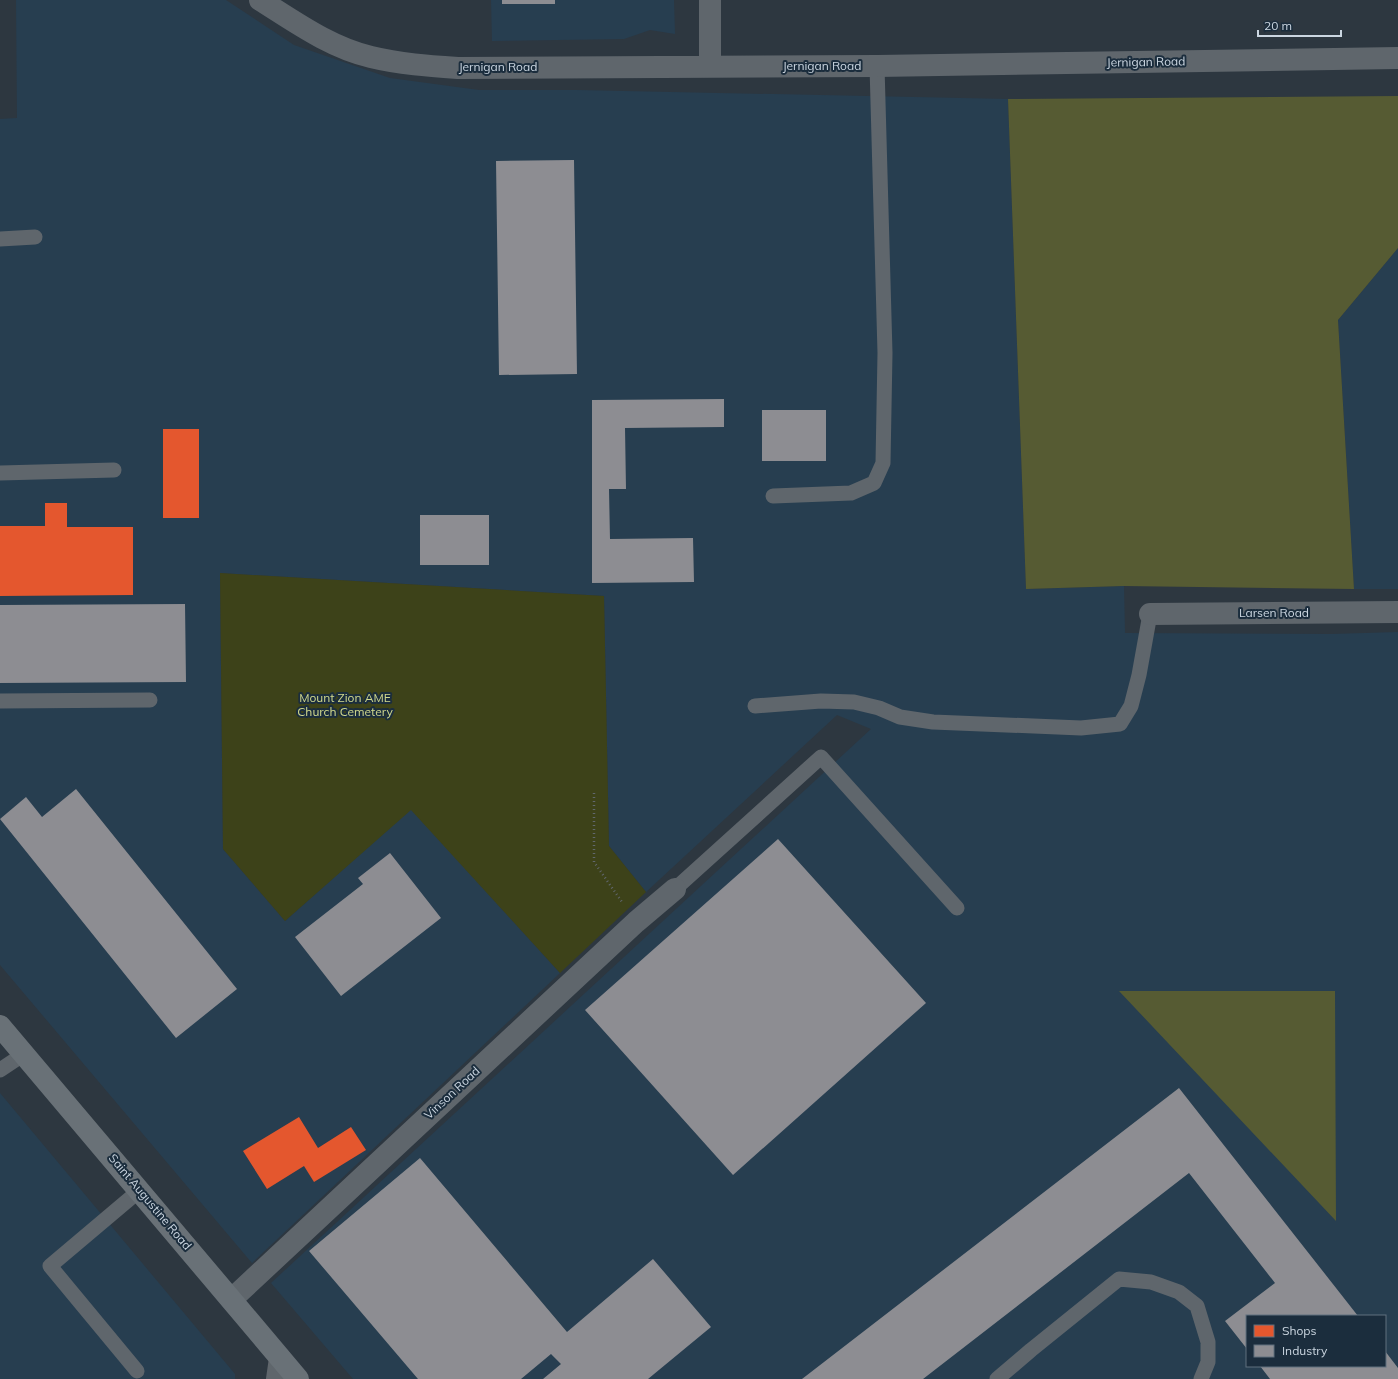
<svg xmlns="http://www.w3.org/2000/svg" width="1398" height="1379" font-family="Mulish,sans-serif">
<rect width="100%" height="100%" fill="#2d3740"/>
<!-- built -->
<path fill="#273e50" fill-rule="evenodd" d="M 16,0 L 226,0 L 294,45 L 390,78 L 479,90 L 577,90 L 1008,99 L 1026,589 L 1124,586 L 1125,633 L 1332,634 L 1398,632 L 1398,1379 L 353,1379 L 271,1283 L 871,729 L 837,715 L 646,892 L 609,846 L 604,596 L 220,573 L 223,849 L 285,921 L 411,809 L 560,973 L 252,1263 L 0,965 L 0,119 L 17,118 ZM 1247,1316 L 1385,1316 L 1385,1366 L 1247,1366 Z
M 491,0 L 674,0 L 675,34 L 650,30 L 624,39 L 492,41 Z
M 1398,248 L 1398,589 L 1354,589 L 1338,320 Z
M 0,1093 L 235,1374 L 235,1379 L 0,1379 Z"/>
<!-- green -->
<path fill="#3d4219" d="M 220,573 L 604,596 L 609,846 L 646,892 L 560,973 L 411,810 L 285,921 L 223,849 Z"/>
<!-- forest -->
<path fill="#565b33" d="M 1398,96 L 1398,248 L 1338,320 L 1354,589 L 1124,586 L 1026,589 L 1008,99 Z
M 1119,991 L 1335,991 L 1336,1221 Z"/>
<!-- shops -->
<path fill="#e4572e" d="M 163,429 L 199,429 L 199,518 L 163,518 Z
M 45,503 L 67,503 L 67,527 L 133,527 L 133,595 L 0,596 L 0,526 L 45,526 Z
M 299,1117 L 318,1148 L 351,1127 L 366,1150 L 314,1182 L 304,1166 L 267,1189 L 243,1151 Z"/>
<!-- industry -->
<path fill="#8d8d92" d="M 502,0 L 555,0 L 555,4 L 502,4 Z
M 574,160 L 577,374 L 499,375 L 496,161 Z
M 724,399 L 724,427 L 625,428 L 626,489 L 609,489 L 610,539 L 693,538 L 694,582 L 592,583 L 592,400 Z
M 762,410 L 826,410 L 826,461 L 762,461 Z
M 420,515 L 489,515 L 489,565 L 420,565 Z
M 185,604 L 186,682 L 0,683 L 0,605 Z
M 76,789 L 237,989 L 176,1038 L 0,819 L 26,797 L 42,817 Z
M 778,839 L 926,1003 L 733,1175 L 585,1010 Z
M 390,853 L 441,918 L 341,996 L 295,937 L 363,884 L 358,878 Z
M 1179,1088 L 1358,1316 L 1247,1316 L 1247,1349 L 1225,1321 L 1275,1283 L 1189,1173 L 923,1379 L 802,1379 Z
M 420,1158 L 567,1332 L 653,1259 L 711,1327 L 648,1379 L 543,1379 L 561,1364 L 551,1354 L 521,1379 L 418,1379 L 309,1251 Z
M 1385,1351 L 1398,1368 L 1398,1379 L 1270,1379 L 1260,1366 L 1385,1366 Z"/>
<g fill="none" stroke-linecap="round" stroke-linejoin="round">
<!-- path -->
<path stroke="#61676d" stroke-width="2.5" stroke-dasharray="1 3" stroke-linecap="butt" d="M 594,793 L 594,862 L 622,902"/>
<!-- service -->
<path stroke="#5f666c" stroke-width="15" d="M 0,239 L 35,237
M 0,473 L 114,470
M 773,496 L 851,493 L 874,483 L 883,463 L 885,353 L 877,66
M 0,701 L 150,700
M 755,706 L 821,701 L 854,702 L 879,708 L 900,717 L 933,722 L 1081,728 L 1120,724 L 1131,706 L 1139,675 L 1150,614
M 675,889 L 821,757 L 957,908
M 0,1070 L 24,1054
M 137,1371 L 50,1266 L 140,1190
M 997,1379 L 1031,1350 L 1119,1279 L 1151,1282 L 1179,1292 L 1197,1306 L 1208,1342 L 1208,1362 L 1201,1379"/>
<!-- minor -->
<path stroke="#5f666c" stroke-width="22" d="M 260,0 C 295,22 331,48 371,57 C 400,64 430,66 459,68 L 877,66 L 1398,58
M 710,0 L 710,67
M 1150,614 L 1398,612
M 232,1299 L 636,922 L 675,889
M 277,1379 L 280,1358"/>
<!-- secondary -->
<path stroke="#697177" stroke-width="22" d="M 0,1026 L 298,1379"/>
</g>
<g text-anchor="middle" stroke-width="4" stroke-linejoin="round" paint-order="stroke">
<!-- street labels -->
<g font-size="12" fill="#cbd6e1" stroke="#1b2d3d">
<text transform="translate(1146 62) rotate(-1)" y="4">Jernigan Road</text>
<text x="822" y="70">Jernigan Road</text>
<text x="498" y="71">Jernigan Road</text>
<text x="1274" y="617">Larsen Road</text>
<text transform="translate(452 1093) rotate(-43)" y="4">Vinson Road</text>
<text transform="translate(150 1202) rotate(50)" y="4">Saint Augustine Road</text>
</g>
<!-- park labels -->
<g font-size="12" fill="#d1d98d" stroke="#1b2d3d">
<text x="345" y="702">Mount Zion AME<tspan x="345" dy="14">Church Cemetery</tspan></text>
</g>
</g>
<!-- legend -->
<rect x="1246" y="1315" width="140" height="52" fill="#1b2d3d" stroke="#61717f"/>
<rect x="1254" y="1325" width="20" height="12" fill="#e4572e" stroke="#61717f"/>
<text x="1282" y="1335" font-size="12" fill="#cbd6e1">Shops</text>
<rect x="1254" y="1345" width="20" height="12" fill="#8d8d92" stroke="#61717f"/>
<text x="1282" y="1355" font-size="12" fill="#cbd6e1">Industry</text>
<!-- scale -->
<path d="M1258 30v6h83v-6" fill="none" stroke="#cbd6e1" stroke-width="2"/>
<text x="1264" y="30" font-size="12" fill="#cbd6e1" stroke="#1b2d3d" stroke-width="3" paint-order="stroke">20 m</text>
</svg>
